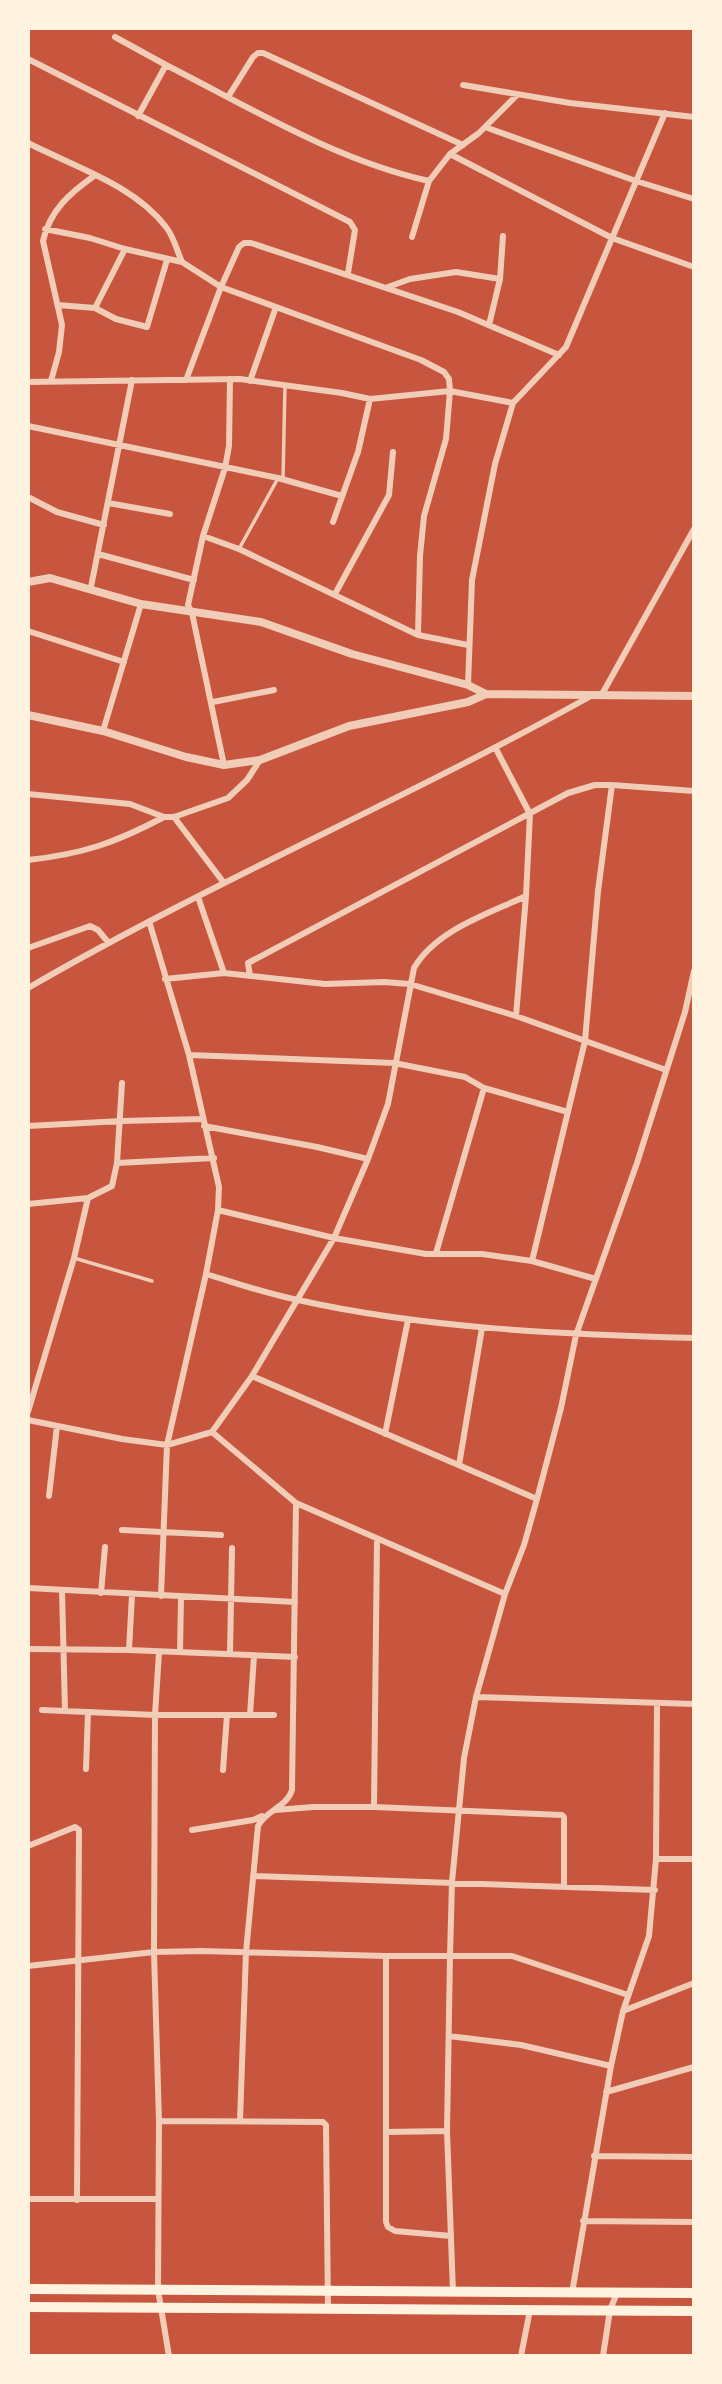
<svg xmlns="http://www.w3.org/2000/svg" width="722" height="2384" font-family="Rubik,sans-serif">
<rect width="100%" height="100%" fill="#c8553d"/>
<g fill="none" stroke-linecap="round" stroke-linejoin="round">
<!-- service -->
<path stroke="#f1ccb7" stroke-width="3.5" d="M 283,479 L 285,385
M 239,549 L 277,480
M 74,1258 L 152,1281"/>
<!-- minor -->
<path stroke="#f1ccb7" stroke-width="6" d="M 115,37 L 166,65 L 138,116
M 28,59 L 350,222 L 355,230 L 348,273
M 166,65 C 251,108 335,160 429,181
M 463,85 L 570,103 L 694,117
M 228,97 L 253,57 L 258,53 L 263,53 L 463,145
M 485,127 L 636,181 L 694,199
M 28,143 C 75,167 134,185 166,227 C 174,237 177,251 182,262
M 450,154 L 612,238 L 694,267
M 45,229 L 90,238 L 125,249 L 182,262 L 221,287 L 421,360 L 444,372 L 449,379 L 450,391 L 446,439 L 424,516 L 420,556 L 418,635
M 412,237 L 429,181 L 450,154 L 479,133 L 517,95
M 388,287 L 410,279 L 456,272 L 500,279
M 58,305 L 95,308 L 116,319 L 147,327 L 167,260
M 95,308 L 125,249
M 489,325 L 500,279 L 503,236
M 186,380 L 221,287 L 239,247 L 244,243 L 251,243 L 458,312 L 559,355
M 51,381 L 59,352 L 62,325 L 43,241 C 50,210 70,193 94,176
M 250,381 L 276,307
M 28,382 L 240,379 L 342,393 L 370,399 L 450,391 L 513,403
M 28,426 L 278,478 L 342,496
M 28,497 L 57,512 L 104,525
M 108,503 L 170,514
M 333,522 L 358,452 L 370,399
M 203,536 L 239,549 L 418,635 L 468,645
M 98,554 L 194,580
M 91,587 L 132,380
M 335,594 L 389,495 L 393,452
M 28,631 L 124,662
M 468,685 L 472,580 L 495,464 L 513,403 L 566,347 L 665,113
M 601,696 L 694,529
M 213,702 L 274,690
M 103,731 L 141,604
M 496,749 L 530,814 L 526,896 L 516,1016
M 224,765 L 192,613 L 188,605 L 203,536 L 225,468 L 229,446 L 230,379
M 28,794 L 130,804 L 164,817 L 174,817 L 228,798 L 247,780 L 260,760
M 174,817 L 224,883
M 28,860 C 83,854 115,843 164,817
M 198,897 L 224,973
M 149,921 L 189,1055 L 219,1187 L 218,1210 L 206,1274 L 167,1445 L 161,1596
M 28,948 L 90,926 L 98,930 L 108,942
M 250,976 L 248,963 L 568,793 L 595,785 L 612,785 L 694,791
M 165,979 L 224,973 L 325,984 L 384,982 L 410,984 L 516,1016 L 666,1070
M 28,988 C 211,882 406,799 591,696
M 189,1055 L 394,1063 L 465,1077 L 484,1088 L 568,1112
M 28,1126 L 121,1121 L 203,1119
M 204,1126 L 317,1147 L 368,1159
M 117,1163 L 214,1158
M 28,1204 L 88,1198 L 112,1186 L 117,1163 L 122,1083
M 218,1210 L 334,1238 L 426,1254 L 482,1254 L 532,1261 L 596,1279
M 436,1253 L 484,1088
M 532,1261 L 585,1041 L 598,891 L 612,785
M 206,1274 C 236,1283 267,1294 298,1300 C 428,1329 561,1334 694,1338
M 252,1376 L 537,1499
M 28,1412 L 74,1258 L 88,1198
M 28,1420 L 122,1439 L 167,1445 L 212,1432 L 296,1503 L 505,1594
M 212,1432 L 252,1376 L 334,1238 L 368,1159 L 388,1104 L 414,968 C 436,930 488,914 526,896
M 385,1434 L 408,1320
M 459,1465 L 482,1328
M 49,1496 L 57,1426
M 122,1530 L 221,1535
M 28,1588 L 295,1602
M 62,1591 L 65,1711
M 101,1593 L 105,1547
M 28,1649 L 129,1650 L 295,1657
M 129,1650 L 132,1595
M 159,1652 L 155,1715 L 154,1952 L 159,2121 L 158,2290 L 169,2356
M 180,1652 L 181,1598
M 230,1653 L 232,1548
M 476,1697 L 694,1704
M 42,1710 L 155,1715 L 274,1715
M 250,1715 L 254,1656
M 86,1769 L 88,1712
M 223,1770 L 227,1715
M 374,1807 L 377,1539
M 275,1810 L 313,1807 L 374,1807 L 562,1815 L 564,1817 L 564,1885
M 192,1830 L 253,1820 L 262,1816
M 28,1846 L 75,1827 L 79,1830 L 77,2200
M 656,1859 L 694,1859
M 253,1876 L 655,1890
M 386,1956 L 386,2222 L 388,2227 L 395,2231 L 451,2236
M 28,1966 L 154,1952 L 201,1951 L 386,1956 L 512,1956 L 628,1995
M 623,2011 L 694,1983
M 449,2036 L 521,2045 L 611,2066
M 606,2092 L 694,2067
M 159,2121 L 323,2122 L 326,2125 L 328,2310
M 240,2121 L 246,1952 L 258,1826 C 266,1810 287,1807 292,1790 L 296,1503
M 386,2132 L 447,2131
M 594,2156 L 694,2157
M 28,2199 L 158,2199
M 583,2221 L 694,2222
M 453,2292 L 447,2131 L 450,1956 L 452,1882 L 464,1758 L 476,1697 L 505,1594 L 524,1545 L 537,1499 L 561,1408 L 576,1335 L 637,1163 L 685,1012 L 694,971
M 572,2293 L 611,2066 L 623,2011 L 649,1936 L 656,1859 L 657,1704
M 521,2356 L 530,2310
M 603,2356 L 610,2310 L 617,2293"/>
<!-- tertiary -->
<path stroke="#f1ccb7" stroke-width="8" d="M 28,582 L 50,578 L 141,604 L 261,622 L 352,654 L 468,685 L 486,694 L 694,696
M 28,715 L 103,731 L 186,757 L 224,765 L 260,760 L 349,726 L 468,702 L 486,694"/>
<!-- primary -->
<path stroke="#fff3e0" stroke-width="10" d="M 28,2289 L 694,2293
M 28,2307 L 694,2311"/>
</g>
<!-- border -->
<rect width="722" height="2384" fill="none" stroke="#fff3e0" stroke-width="60"/>
</svg>
